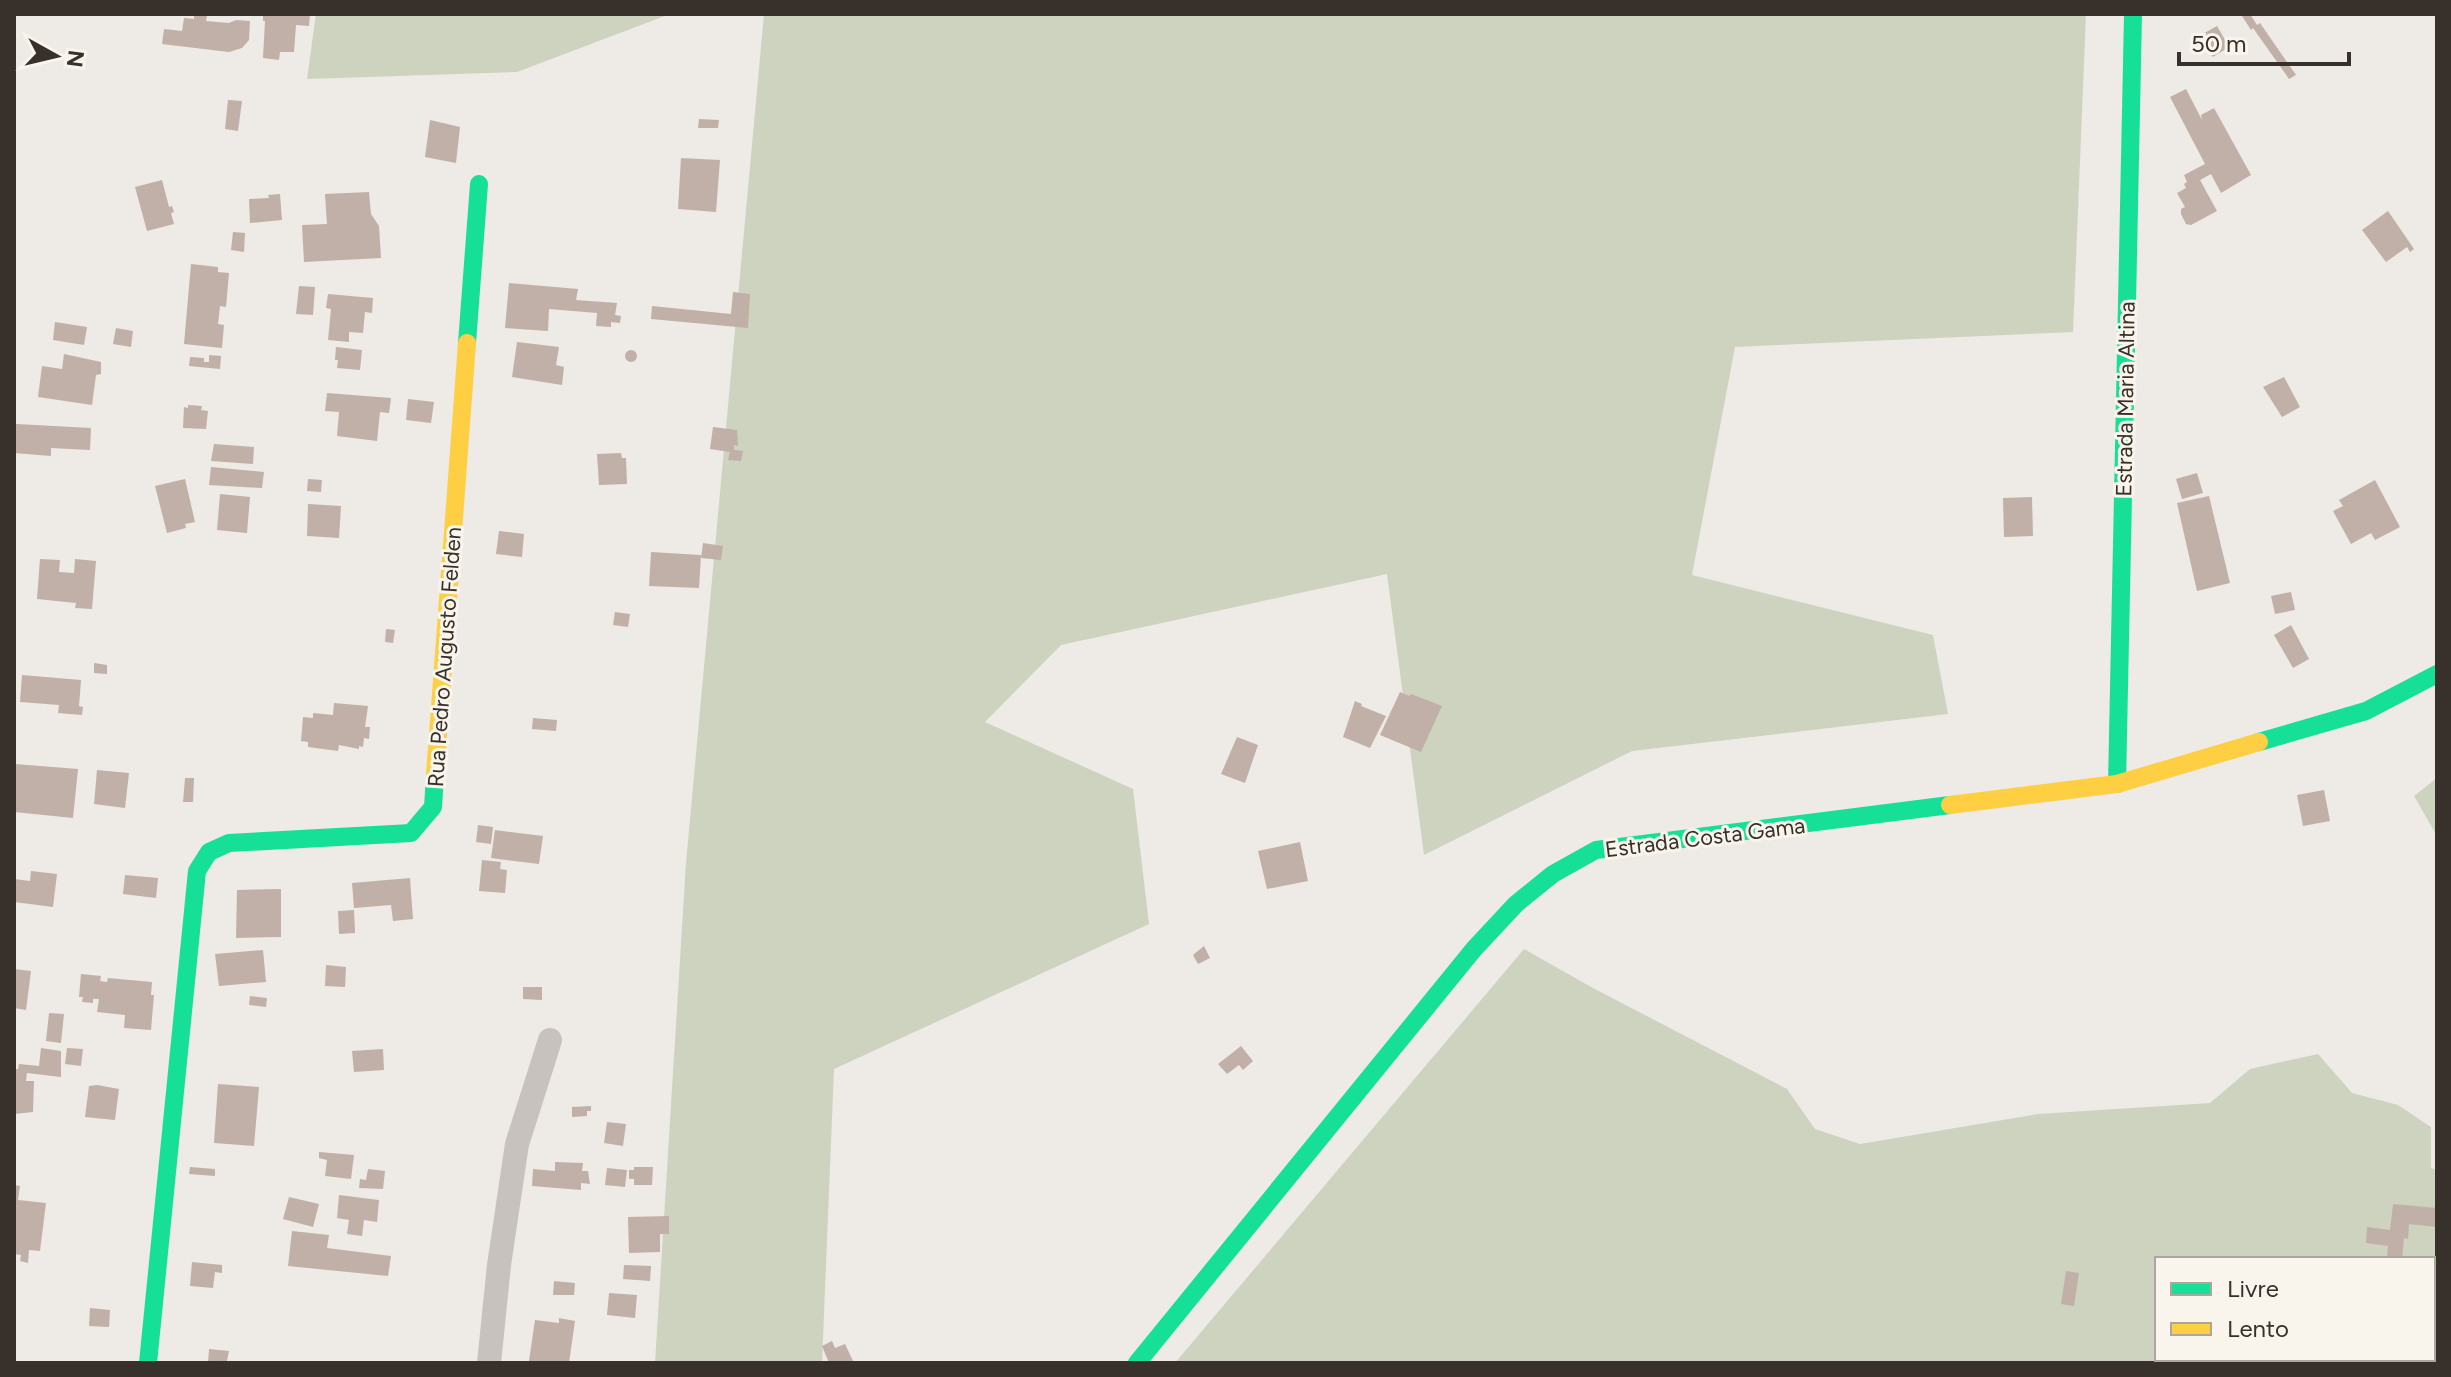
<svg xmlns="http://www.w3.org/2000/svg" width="2451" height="1377" font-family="Figtree,sans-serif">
<rect width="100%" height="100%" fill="#eeeae5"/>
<!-- green -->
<path fill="#ced3c0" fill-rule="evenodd" d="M 316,14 L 670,14 L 517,72 L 307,79 Z
M 764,14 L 2086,14 L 2073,332 L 1735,347 L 1692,575 L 1933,635 L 1948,714 L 1632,751 L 1424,855 L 1387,574 L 1061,645 L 985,722 L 1133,789 L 1149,924 L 834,1069 L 822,1363 L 655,1363 L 686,863 Z
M 2437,778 L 2437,836 L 2414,796 Z
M 1524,949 L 1593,988 L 1787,1089 L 1815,1129 L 1860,1144 L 2038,1114 L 2210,1103 L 2250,1069 L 2318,1054 L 2352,1093 L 2398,1105 L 2431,1127 L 2431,1168 L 2437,1170 L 2437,1363 L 1175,1363 ZM 2157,1259 L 2433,1259 L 2433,1359 L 2157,1359 Z"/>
<!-- building -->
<path fill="#c0b0a8" d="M 263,14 L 310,14 L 309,26 L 296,25 L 294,52 L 280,52 L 279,60 L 263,58 L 265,21 L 263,21 Z
M 2245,14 L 2250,14 L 2257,25 L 2260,23 L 2296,75 L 2289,79 L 2253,28 L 2251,30 L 2242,16 Z
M 194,15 L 207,16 L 206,21 L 229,23 L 236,20 L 250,21 L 249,40 L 242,48 L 229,52 L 162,44 L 164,29 L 182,31 L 184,18 L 194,19 Z
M 2217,26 L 2229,47 L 2213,57 L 2199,36 Z
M 2186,89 L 2202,120 L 2201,115 L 2214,108 L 2251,175 L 2221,193 L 2211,174 L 2200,180 L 2217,211 L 2191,225 L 2186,224 L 2181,214 L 2181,209 L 2185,207 L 2177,193 L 2186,188 L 2184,184 L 2187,182 L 2184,175 L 2205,164 L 2170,97 Z
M 228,100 L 242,101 L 238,131 L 225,129 Z
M 699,119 L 719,120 L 718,128 L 698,128 Z
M 430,120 L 460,127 L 456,163 L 425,157 Z
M 681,158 L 720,160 L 716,212 L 678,209 Z
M 162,180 L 169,207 L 172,206 L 174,212 L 171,213 L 174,224 L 147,231 L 135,187 Z
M 369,192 L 371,214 L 379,226 L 381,258 L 304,262 L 302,225 L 327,224 L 325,194 Z
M 280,194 L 282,220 L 250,223 L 249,199 L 269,198 L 268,195 Z
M 2388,211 L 2414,249 L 2410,252 L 2407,247 L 2386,262 L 2362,230 Z
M 233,232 L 245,233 L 244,252 L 231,250 Z
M 191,264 L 218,267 L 218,272 L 229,273 L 226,307 L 220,306 L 218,324 L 224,325 L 222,348 L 184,344 Z
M 509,283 L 578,289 L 576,300 L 617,303 L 615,315 L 621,316 L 620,323 L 611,322 L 611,327 L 596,326 L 597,313 L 549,309 L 548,331 L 505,328 Z
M 299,286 L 315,287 L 313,315 L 296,314 Z
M 733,292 L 750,294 L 748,328 L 651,319 L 652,306 L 731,314 Z
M 328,294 L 373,298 L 372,313 L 365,312 L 363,333 L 349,332 L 349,342 L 328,340 L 331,309 L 326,308 Z
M 55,322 L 87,327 L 84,345 L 53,340 Z
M 116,328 L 133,331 L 131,347 L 113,344 Z
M 517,342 L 559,347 L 556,365 L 564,367 L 562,385 L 512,377 Z
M 336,347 L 362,350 L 360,370 L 337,368 L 338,360 L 335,360 Z
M625 356a6 6 0 1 1 12 0a6 6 0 1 1-12 0Z
M 64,354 L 101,362 L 101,374 L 96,375 L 92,405 L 38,397 L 42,366 L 62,369 Z
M 209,355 L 221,356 L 220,369 L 189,366 L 190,357 L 204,358 L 204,362 L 209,362 Z
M 2284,377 L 2300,407 L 2282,417 L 2263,387 Z
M 327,393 L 391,398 L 389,413 L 380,412 L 377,441 L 337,436 L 339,412 L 325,411 Z
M 408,399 L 434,402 L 431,423 L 406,420 Z
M 188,405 L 202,406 L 201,410 L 208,411 L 206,429 L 183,428 L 184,407 L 188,408 Z
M 16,424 L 91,428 L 90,450 L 51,448 L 51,456 L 14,453 Z
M 713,427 L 737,430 L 738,446 L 734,445 L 734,450 L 743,451 L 741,461 L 728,460 L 730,452 L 710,449 Z
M 214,444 L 254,447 L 253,464 L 211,461 Z
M 621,453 L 622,458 L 626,458 L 627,484 L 599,485 L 597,454 Z
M 211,467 L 264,472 L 262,488 L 209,485 Z
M 2197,473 L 2203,493 L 2182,499 L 2176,479 Z
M 185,479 L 195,522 L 185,524 L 186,528 L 167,533 L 155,486 Z
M 308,479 L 322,480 L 321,492 L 307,491 Z
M 2375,480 L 2400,527 L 2375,540 L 2371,533 L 2351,544 L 2333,511 L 2343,506 L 2339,500 Z
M 220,494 L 250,497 L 247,533 L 217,530 Z
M 2209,496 L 2230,583 L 2197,591 L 2177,503 Z
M 2032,497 L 2033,536 L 2004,537 L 2003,498 Z
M 308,504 L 341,506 L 339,538 L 307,536 Z
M 499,531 L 524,534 L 522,557 L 496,554 Z
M 703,543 L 723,546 L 721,560 L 701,558 Z
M 651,552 L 701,555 L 699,588 L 649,586 Z
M 40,559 L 60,560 L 59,572 L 74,573 L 75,559 L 96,561 L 92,609 L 75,608 L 76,603 L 37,599 Z
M 2291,592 L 2295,610 L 2275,614 L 2271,596 Z
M 615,612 L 630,614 L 628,627 L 613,625 Z
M 2291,625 L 2309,659 L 2293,668 L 2274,635 Z
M 386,629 L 395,630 L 393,643 L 385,642 Z
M 94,663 L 107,665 L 107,674 L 94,673 Z
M 22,675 L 81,680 L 79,706 L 83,707 L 82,715 L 58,713 L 59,705 L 20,702 Z
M 1400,692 L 1409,696 L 1411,694 L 1442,706 L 1421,752 L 1380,735 Z
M 1355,701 L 1362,704 L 1361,706 L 1386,716 L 1370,748 L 1343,737 Z
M 334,703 L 368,706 L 365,727 L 370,727 L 369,739 L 364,738 L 363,747 L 359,746 L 359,749 L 339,745 L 338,751 L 308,747 L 308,742 L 301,741 L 303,717 L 313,718 L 313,713 L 333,715 Z
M 533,718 L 557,720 L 556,731 L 532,729 Z
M 1237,737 L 1258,745 L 1245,783 L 1221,774 Z
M 15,764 L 78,769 L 73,818 L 14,812 Z
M 97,770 L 129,773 L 125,808 L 94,804 Z
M 185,778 L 194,778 L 193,802 L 183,802 Z
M 2324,790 L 2330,821 L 2303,826 L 2297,795 Z
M 478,825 L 493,827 L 491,844 L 476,842 Z
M 495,830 L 543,836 L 539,864 L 491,858 Z
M 1300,842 L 1308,881 L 1267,889 L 1258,851 Z
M 482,860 L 501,862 L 500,869 L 507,870 L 505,893 L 479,891 Z
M 31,871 L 57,874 L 53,907 L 14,902 L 14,879 L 30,881 Z
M 125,875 L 158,878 L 156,898 L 123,894 Z
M 410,878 L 413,919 L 393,921 L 391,905 L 354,908 L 352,883 Z
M 281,889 L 281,937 L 236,938 L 237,890 Z
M 354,910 L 355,933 L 339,934 L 338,911 Z
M 1204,946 L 1210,958 L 1198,964 L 1193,955 Z
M 263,950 L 266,982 L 219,986 L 215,954 Z
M 326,965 L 346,967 L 345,987 L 325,986 Z
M 14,969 L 31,971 L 26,1010 L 14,1008 Z
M 81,974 L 101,976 L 100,981 L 107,982 L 108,978 L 152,982 L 151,995 L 154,995 L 151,1030 L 124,1028 L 125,1015 L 97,1012 L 99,999 L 93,999 L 93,1003 L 82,1002 L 83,997 L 79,997 Z
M 523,987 L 542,987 L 542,1000 L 523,999 Z
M 250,996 L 267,998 L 266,1007 L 249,1005 Z
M 49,1013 L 64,1014 L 61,1043 L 46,1041 Z
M 1241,1046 L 1253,1061 L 1243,1070 L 1239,1065 L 1227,1074 L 1218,1064 Z
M 41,1048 L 61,1051 L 61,1077 L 27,1073 L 26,1081 L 34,1081 L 33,1112 L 14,1114 L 14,1069 L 18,1069 L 19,1064 L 39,1066 Z
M 67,1048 L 83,1049 L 81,1066 L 65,1064 Z
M 383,1049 L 384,1070 L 354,1072 L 352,1051 Z
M 218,1084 L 259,1087 L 254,1146 L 214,1143 Z
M 97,1085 L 119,1089 L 115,1120 L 85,1117 L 89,1086 Z
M 591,1106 L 591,1111 L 587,1111 L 587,1116 L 572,1117 L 572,1107 Z
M 607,1122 L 626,1124 L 623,1146 L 604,1143 Z
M 319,1152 L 354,1155 L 351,1179 L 325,1176 L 327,1160 L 319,1158 Z
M 555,1162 L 583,1163 L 582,1171 L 588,1171 L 590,1184 L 581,1183 L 581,1190 L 532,1186 L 533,1169 L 555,1171 Z
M 190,1167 L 215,1169 L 215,1176 L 189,1174 Z
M 634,1167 L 653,1167 L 652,1185 L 634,1185 L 634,1179 L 629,1179 L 629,1170 L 634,1170 Z
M 607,1168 L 627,1170 L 625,1187 L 605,1185 Z
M 368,1169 L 385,1171 L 383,1189 L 359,1188 L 360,1179 L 366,1180 Z
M 14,1185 L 20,1186 L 18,1200 L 46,1203 L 40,1251 L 29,1250 L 28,1263 L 20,1261 L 21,1255 L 14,1254 Z
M 339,1195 L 379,1200 L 377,1222 L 364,1220 L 362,1236 L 347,1234 L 349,1220 L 337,1218 Z
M 289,1197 L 319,1204 L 313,1227 L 283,1219 Z
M 2393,1204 L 2437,1208 L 2437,1227 L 2409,1224 L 2408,1239 L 2404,1238 L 2402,1259 L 2387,1258 L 2388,1246 L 2366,1243 L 2367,1227 L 2390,1230 Z
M 669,1216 L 669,1234 L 660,1234 L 660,1252 L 629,1253 L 628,1217 Z
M 292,1231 L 329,1235 L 327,1248 L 391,1256 L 388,1276 L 288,1266 Z
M 192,1262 L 222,1265 L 222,1273 L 215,1272 L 213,1288 L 190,1286 Z
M 624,1265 L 651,1266 L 650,1281 L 623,1279 Z
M 2066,1271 L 2079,1273 L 2074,1306 L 2061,1304 Z
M 554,1281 L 575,1283 L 574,1295 L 553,1295 Z
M 609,1293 L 637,1295 L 635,1318 L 607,1315 Z
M 90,1308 L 110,1310 L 109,1327 L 89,1326 Z
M 559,1318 L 575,1321 L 569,1363 L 529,1361 L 535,1320 L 559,1323 Z
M 832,1341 L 835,1348 L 845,1344 L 854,1363 L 829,1363 L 822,1346 Z
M 209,1349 L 229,1351 L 227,1361 L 208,1363 Z"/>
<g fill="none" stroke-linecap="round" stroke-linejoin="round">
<!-- street -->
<path stroke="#c7c2bd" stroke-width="24" d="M 489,1363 L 499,1265 L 517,1144 L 550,1040"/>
<!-- fast -->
<path stroke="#16e098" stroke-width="18" d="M 467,343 L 479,184
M 2259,742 L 2366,711 L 2437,674
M 2117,784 L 2133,14
M 148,1363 L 197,871 L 209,852 L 229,843 L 411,833 L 433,807 L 435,775
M 1137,1363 L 1474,949 L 1516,904 L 1553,874 L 1596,850 L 1950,805"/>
<!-- slow -->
<path stroke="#ffcf43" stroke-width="18" d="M 435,775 L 467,343
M 1950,805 L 2117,784 L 2259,742"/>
</g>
<g text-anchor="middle" stroke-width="6" stroke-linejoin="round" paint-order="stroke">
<!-- street labels -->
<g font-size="22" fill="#38302b" stroke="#f9f5ed">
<text transform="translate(2125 399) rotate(-89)" y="8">Estrada Maria Altina</text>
<text transform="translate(444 657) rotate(-86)" y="8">Rua Pedro Augusto Felden</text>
<text transform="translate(1705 837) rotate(-7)" y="8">Estrada Costa Gama</text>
</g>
</g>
<!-- border -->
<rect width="2451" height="1377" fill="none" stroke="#38302b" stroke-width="32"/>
<!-- legend -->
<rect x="2155" y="1257" width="280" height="104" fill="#f9f5ed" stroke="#aca69f" stroke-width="2"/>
<rect x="2171" y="1283" width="40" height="12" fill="#16e098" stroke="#aca69f" stroke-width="2"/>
<text x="2227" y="1297" font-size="24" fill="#38302b">Livre</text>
<rect x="2171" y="1323" width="40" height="12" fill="#ffcf43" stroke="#aca69f" stroke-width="2"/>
<text x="2227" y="1337" font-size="24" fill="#38302b">Lento</text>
<!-- north arrow -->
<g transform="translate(56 56) rotate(98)" stroke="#f9f5ed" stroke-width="6" paint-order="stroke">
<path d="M0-6L14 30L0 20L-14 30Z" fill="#38302b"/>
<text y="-12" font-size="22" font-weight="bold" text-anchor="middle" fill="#38302b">N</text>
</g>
<!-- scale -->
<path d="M2179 52v12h170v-12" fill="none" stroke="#38302b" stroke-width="4"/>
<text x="2191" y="52" font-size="24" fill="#38302b" stroke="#f9f5ed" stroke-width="6" paint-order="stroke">50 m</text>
</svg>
